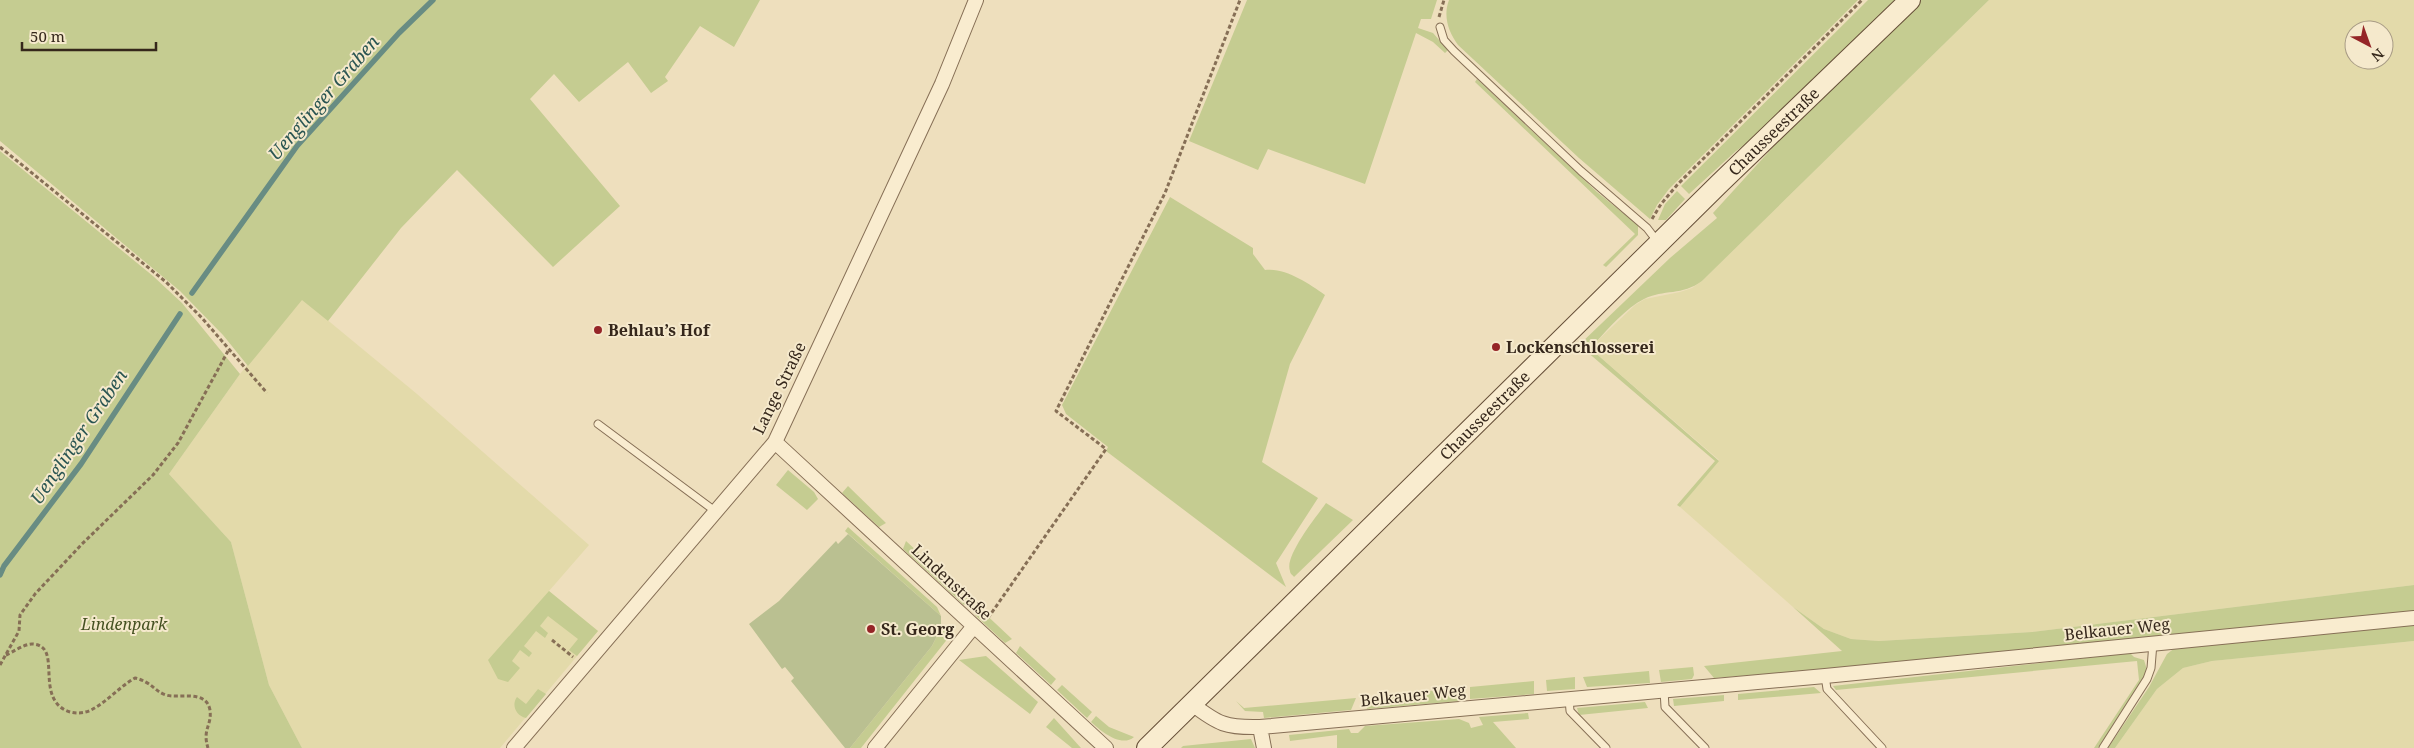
<svg xmlns="http://www.w3.org/2000/svg" width="2414" height="748" font-family="'Noto Serif',serif">
<rect width="100%" height="100%" fill="#eedfbd"/>
<!-- farmland -->
<path fill="#e3daaa" fill-rule="evenodd" d="M 1989,0 L 2414,0 L 2414,585 L 2032,632 L 1879,641 L 1851,639 L 1824,629 L 1793,607 L 1680,507 L 1719,460 L 1592,350 L 1595,343 L 1635,305 L 1645,299 L 1680,292 L 1692,288 L 1702,281 ZM 2354,30 L 2384,30 L 2384,60 L 2354,60 Z
M 302,299 L 417,394 L 589,545 L 549,591 L 598,631 L 500,748 L 302,748 L 269,685 L 231,542 L 169,474 L 240,374 Z
M 2414,641 L 2414,748 L 2115,748 L 2157,689 L 2183,668 L 2212,661 Z"/>
<!-- green -->
<path fill="#c5cc91" d="M 0,0 L 760,0 L 734,47 L 700,26 L 665,77 L 668,81 L 651,93 L 628,62 L 579,102 L 554,74 L 530,99 L 620,206 L 553,267 L 457,170 L 401,228 L 328,321 L 302,300 L 248,366 L 223,335 L 180,291 L 0,141 Z
M 1247,0 L 1437,0 L 1431,19 L 1421,19 L 1418,28 L 1433,33 L 1448,50 L 1445,53 L 1433,42 L 1416,33 L 1365,184 L 1268,149 L 1258,170 L 1189,141 Z
M 1449,0 L 1858,0 L 1669,189 L 1657,205 L 1650,219 L 1579,158 L 1458,45 C 1448,31 1443,16 1449,0 Z
M 1868,0 L 1896,0 L 1754,138 L 1736,151 L 1689,194 L 1681,186 Z
M 1921,0 L 1989,0 L 1702,281 C 1682,296 1664,289 1644,299 C 1626,308 1609,328 1595,343 L 1592,350 L 1719,461 L 1680,507 L 1677,505 L 1715,461 L 1579,345 L 1670,258 L 1717,218 L 1713,213 L 1786,133 Z
M 1477,79 L 1597,192 L 1638,225 L 1638,235 L 1606,267 L 1603,265 L 1635,234 L 1475,82 Z
M 0,151 L 153,276 L 182,303 L 240,374 L 169,474 L 231,542 L 269,685 L 302,748 L 0,748 Z
M 1677,191 L 1685,199 L 1666,220 L 1658,220 L 1665,204 Z
M 1170,197 L 1253,248 L 1253,254 L 1265,270 C 1286,268 1308,283 1325,295 L 1290,364 L 1262,462 L 1318,498 L 1276,563 L 1286,587 L 1106,451 L 1108,447 L 1066,414 L 1062,405 Z
M 788,470 L 814,492 L 818,499 L 807,510 L 776,485 Z
M 848,486 L 886,523 L 879,527 L 842,493 Z
M 1326,503 L 1353,520 L 1294,577 C 1293,575 1290,574 1290,571 C 1284,556 1317,516 1326,503 Z
M 848,527 L 937,607 L 941,616 L 845,531 Z
M 906,541 L 971,601 L 964,605 L 903,549 Z
M 2414,585 L 2414,613 L 1853,668 L 1714,678 L 1704,666 L 1842,651 L 1793,607 L 1824,629 L 1851,639 L 1879,641 L 2032,632 Z
M 549,591 L 598,631 L 577,656 L 569,650 L 578,639 L 548,616 L 540,626 L 548,633 L 545,638 L 536,631 L 524,646 L 532,653 L 529,657 L 520,650 L 512,661 L 520,668 L 508,682 L 498,679 L 488,660 Z
M 979,608 L 1012,639 L 1005,643 L 975,615 Z
M 2414,623 L 2414,641 L 2212,661 L 2183,668 L 2157,689 L 2115,748 L 2108,748 L 2149,687 L 2167,654 L 2176,647 Z
M 954,627 L 949,637 L 861,748 L 850,748 L 932,646 L 941,628 Z
M 1020,646 L 1056,679 L 1051,685 L 1016,653 Z
M 2130,653 L 2134,657 L 2144,660 L 2147,670 L 2143,680 L 2098,748 L 2094,748 L 2139,680 L 2137,661 L 1836,690 L 1833,686 Z
M 986,656 L 1038,702 L 1030,714 L 959,660 Z
M 1693,667 L 1694,675 L 1692,679 L 1661,682 L 1659,670 Z
M 1649,671 L 1650,683 L 1587,687 L 1583,677 Z
M 1575,677 L 1575,689 L 1547,691 L 1546,680 Z
M 1534,681 L 1534,694 L 1470,699 L 1470,687 Z
M 1062,685 L 1092,712 L 1087,718 L 1057,690 Z
M 1814,687 L 1821,693 L 1738,700 L 1738,694 Z
M 1461,688 L 1460,701 L 1367,709 L 1364,697 Z
M 538,689 L 546,694 L 526,718 C 516,716 511,705 517,697 L 526,704 Z
M 1724,695 L 1724,701 L 1674,706 L 1673,699 Z
M 1356,698 L 1351,710 L 1264,718 L 1263,712 L 1245,711 L 1236,701 L 1244,708 Z
M 1645,702 L 1648,708 L 1579,715 L 1577,708 Z
M 1528,713 L 1529,719 L 1493,722 L 1516,748 L 1337,748 L 1337,735 L 1290,741 L 1289,735 L 1349,729 L 1351,733 L 1358,733 L 1365,726 L 1459,719 L 1469,723 L 1471,728 L 1483,725 L 1479,717 Z
M 1096,716 L 1109,727 L 1134,737 C 1121,748 1101,731 1091,722 Z
M 1054,718 L 1081,748 L 1072,748 L 1046,727 Z
M 1251,739 L 1255,748 L 1181,748 L 1183,746 Z"/>
<!-- cemetery -->
<path fill="#bac091" d="M 848,534 L 941,616 L 941,628 L 932,646 L 850,748 L 845,748 L 791,681 L 794,678 L 785,667 L 782,669 L 749,624 L 779,601 L 836,541 L 838,544 Z"/>
<g fill="none" stroke-linecap="round" stroke-linejoin="round">
<!-- stream -->
<path stroke="#688c83" stroke-width="5.5" d="M 192,293 L 297,146 L 399,33 L 433,0
M 0,575 L 4,566 L 81,464 L 180,314"/>
<defs>
<path id="lane" d="M 1440,27 L 1444,40 L 1454,51 L 1581,171 L 1647,228 L 1657,241
M 598,424 L 715,511
M 1825,676 L 1827,689 L 1882,748
M 1664,690 L 1665,707 L 1705,748
M 1569,698 L 1570,711 L 1606,748
M 2103,748 L 2147,679 L 2151,668 L 2153,643"/>
<path id="street" d="M 775,442 L 1106,748
M 1192,704 C 1218,724 1226,728 1260,727 L 1825,676 L 2414,618
M 1260,727 L 1264,748
M 514,748 L 775,442 L 942,84 L 976,0
M 875,748 L 974,626"/>
<g id="secondary">
<path id="s1" d="M 1147,748 L 1720,183 L 1910,0"/>
</g>
</defs>
<!-- lane casing -->
<use href="#lane" stroke="#866f56" stroke-width="9"/>
<!-- street casing -->
<use href="#street" stroke="#866f56" stroke-width="16"/>
<!-- secondary casing -->
<use href="#secondary" stroke="#675039" stroke-width="22"/>
<!-- path -->
<path stroke="#866f56" stroke-width="3" stroke-dasharray="4 2.5" stroke-linecap="butt" d="M 1439,17 L 1444,0
M 0,147 L 166,282 L 202,318 L 267,393
M 1652,219 L 1661,204 L 1678,184 L 1862,0
M 988,618 L 1106,449 L 1056,411 L 1165,193 L 1240,0
M 552,640 L 573,657
M 6,655 C 13,652 24,644 32,644 C 63,645 35,694 65,710 C 73,714 83,714 91,710 C 107,702 119,687 135,678 C 152,682 154,691 166,695 C 179,699 206,689 210,710 C 212,726 202,729 208,748
M 0,665 L 19,631 L 20,615 L 35,594 L 82,544 L 153,475 L 178,443 L 228,351"/>
<!-- lane -->
<use href="#lane" stroke="#f9eccf" stroke-width="7"/>
<!-- street -->
<use href="#street" stroke="#f9eccf" stroke-width="14"/>
<!-- secondary -->
<use href="#secondary" stroke="#f9eccf" stroke-width="20"/>
</g>
<!-- markers -->
<g fill="#952527" stroke="#f5e9cc" stroke-width="2">
<circle cx="598" cy="330" r="5"/>
<circle cx="1496" cy="347" r="5"/>
<circle cx="871" cy="629" r="5"/>
</g>
<g text-anchor="middle" stroke-width="4" stroke-linejoin="round" paint-order="stroke">
<!-- street labels -->
<g font-size="16" fill="#35271b" stroke="#f5e9cc">
<text dy="6" stroke="none"><textPath href="#s1" startOffset="879">Chausseestraße</textPath></text>
<text transform="translate(779 388) rotate(-64)" y="6">Lange Straße</text>
<text dy="6" stroke="none"><textPath href="#s1" startOffset="474">Chausseestraße</textPath></text>
<text transform="translate(952 582) rotate(43)" y="6">Lindenstraße</text>
<text transform="translate(2117 629) rotate(-6)" y="6">Belkauer Weg</text>
<text transform="translate(1413 695) rotate(-6)" y="6">Belkauer Weg</text>
</g>
<!-- poi labels -->
<g font-size="16" font-weight="bold" fill="#35271b" stroke="#f5e9cc" text-anchor="start">
<text x="608" y="336">Behlau’s Hof</text>
<text x="1506" y="353">Lockenschlosserei</text>
<text x="881" y="635">St. Georg</text>
</g>
<!-- park labels -->
<g font-size="16" font-style="italic" fill="#455121" stroke="#f5e9cc">
<text x="124" y="630">Lindenpark</text>
</g>
<!-- water labels -->
<g font-size="18" font-style="italic" fill="#2a5552" stroke="#f5e9cc">
<text transform="translate(324 98) rotate(-49)" y="6">Uenglinger Graben</text>
<text transform="translate(79 437) rotate(-56)" y="6">Uenglinger Graben</text>
</g>
</g>
<!-- north arrow -->
<g transform="translate(2369 45) rotate(139)"><circle r="24" fill="#f5e9cc" stroke="#a89b85"/>
<path d="M0-4L9 19L0 12L-9 19Z" fill="#952527"/>
<text y="-8" font-size="14" font-weight="bold" text-anchor="middle" fill="#35271b">N</text>
</g>
<!-- scale -->
<path d="M22 42v8h134v-8" fill="none" stroke="#35271b" stroke-width="2.5"/>
<text x="30" y="42" font-size="15" fill="#35271b" stroke="#f5e9cc" stroke-width="4" paint-order="stroke">50 m</text>
</svg>
